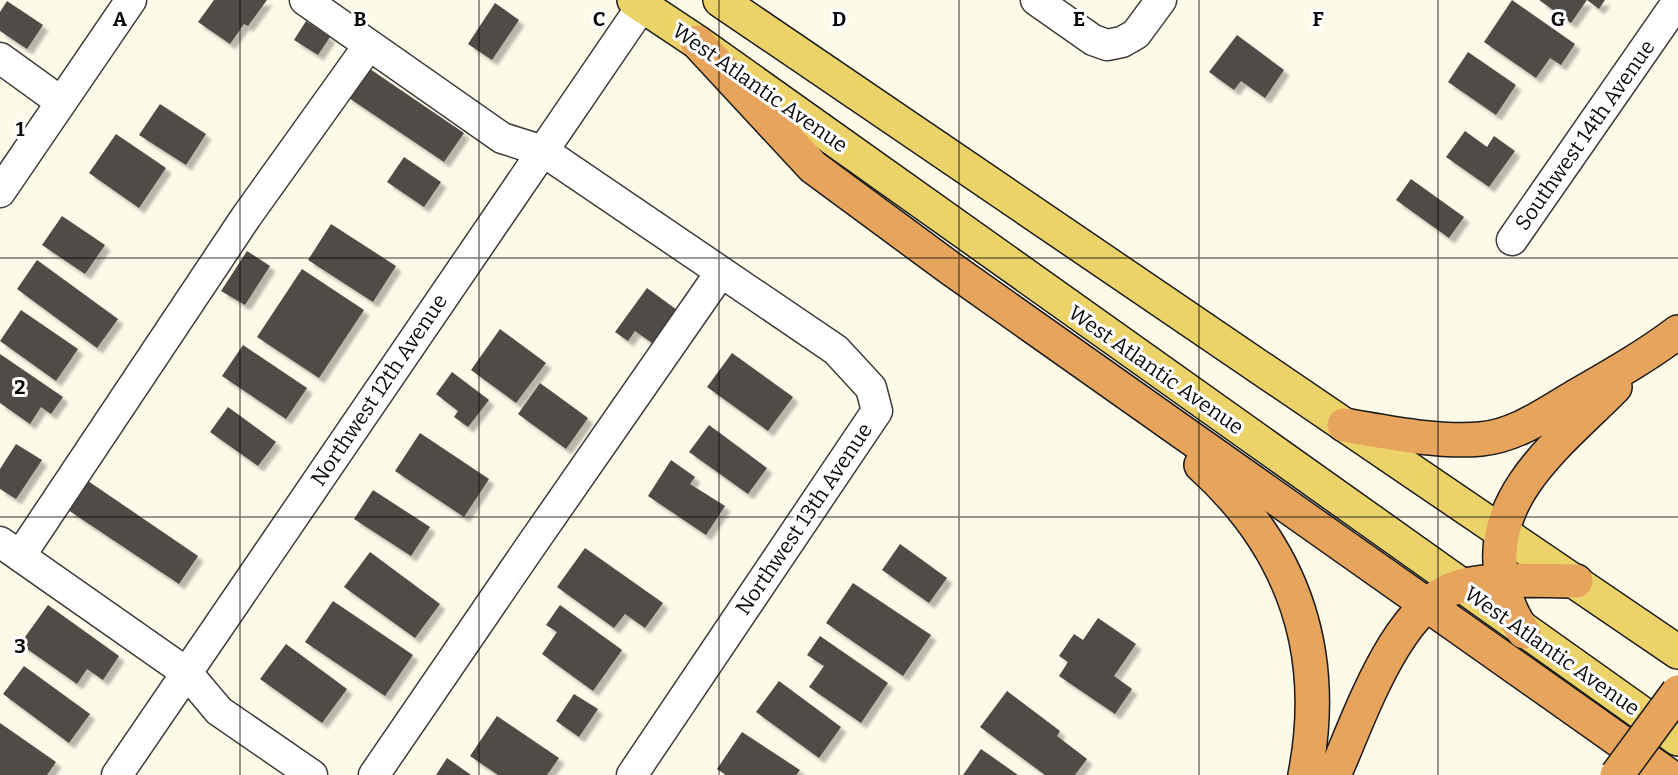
<svg xmlns="http://www.w3.org/2000/svg" width="1678" height="775" font-family="Bitter,serif">
<defs>
<filter id="shadow"><feDropShadow dx="5.5" dy="5.5" stdDeviation="1.5" flood-color="#0004"/></filter>
</defs>
<rect width="100%" height="100%" fill="#fdfae8"/>
<!-- building -->
<path fill="#514c47" filter="url(#shadow)" d="M 214,0 L 267,0 L 248,26 L 244,24 L 230,44 L 198,22 Z
M 1512,0 L 1575,44 L 1561,65 L 1550,58 L 1536,78 L 1484,42 Z
M 1539,0 L 1605,0 L 1599,9 L 1587,0 L 1571,23 Z
M 7,1 L 43,25 L 27,49 L 0,31 L 0,12 Z
M 495,3 L 519,20 L 492,60 L 468,44 Z
M 306,21 L 330,37 L 318,55 L 294,40 Z
M 1237,35 L 1284,70 L 1265,98 L 1241,81 L 1234,90 L 1209,72 Z
M 1468,52 L 1516,85 L 1496,115 L 1448,82 Z
M 367,67 L 464,133 L 444,162 L 346,96 Z
M 160,104 L 206,134 L 186,165 L 139,135 Z
M 1465,131 L 1487,147 L 1494,136 L 1515,151 L 1489,187 L 1446,157 Z
M 116,134 L 166,168 L 139,208 L 89,173 Z
M 404,157 L 441,182 L 424,207 L 387,182 Z
M 1411,179 L 1464,217 L 1449,238 L 1396,200 Z
M 62,216 L 105,245 L 85,274 L 42,245 Z
M 331,224 L 396,266 L 373,302 L 308,260 Z
M 247,251 L 270,266 L 245,305 L 221,291 Z
M 37,260 L 118,319 L 97,348 L 17,289 Z
M 302,269 L 364,310 L 319,378 L 257,337 Z
M 647,288 L 677,310 L 652,343 L 635,331 L 628,341 L 615,332 Z
M 21,310 L 78,349 L 56,381 L 0,341 Z
M 500,329 L 546,363 L 516,403 L 471,370 Z
M 243,345 L 307,388 L 286,419 L 222,376 Z
M 732,353 L 793,397 L 768,431 L 707,387 Z
M 0,354 L 63,397 L 51,414 L 41,407 L 30,424 L 0,403 Z
M 452,372 L 489,400 L 468,427 L 454,417 L 458,411 L 436,394 Z
M 540,383 L 588,418 L 566,449 L 518,414 Z
M 228,407 L 276,442 L 258,466 L 210,432 Z
M 709,425 L 767,468 L 748,494 L 689,452 Z
M 420,433 L 489,479 L 464,517 L 395,471 Z
M 16,444 L 42,460 L 16,499 L 0,489 L 0,469 Z
M 671,460 L 695,477 L 690,484 L 725,506 L 706,535 L 648,496 Z
M 88,481 L 198,556 L 179,584 L 68,510 Z
M 373,490 L 430,527 L 411,556 L 354,519 Z
M 900,544 L 947,578 L 929,603 L 882,570 Z
M 585,548 L 663,603 L 645,628 L 625,614 L 614,628 L 557,587 Z
M 370,552 L 440,604 L 415,638 L 344,587 Z
M 853,583 L 931,635 L 903,676 L 826,623 Z
M 333,601 L 413,655 L 385,696 L 305,642 Z
M 48,605 L 119,656 L 103,680 L 87,669 L 77,684 L 20,644 Z
M 560,605 L 622,650 L 593,691 L 542,654 L 557,632 L 546,625 Z
M 1098,618 L 1136,644 L 1114,676 L 1132,689 L 1115,714 L 1059,676 L 1068,662 L 1059,656 L 1074,634 L 1083,640 Z
M 820,636 L 888,683 L 861,723 L 809,687 L 824,666 L 807,655 Z
M 286,644 L 347,689 L 322,723 L 260,679 Z
M 24,666 L 90,714 L 69,743 L 3,694 Z
M 779,681 L 841,727 L 819,758 L 756,712 Z
M 1007,691 L 1060,731 L 1057,736 L 1087,759 L 1075,775 L 1045,775 L 980,727 Z
M 574,694 L 598,709 L 579,737 L 556,721 Z
M 497,716 L 559,758 L 547,775 L 498,775 L 470,756 Z
M 0,723 L 56,762 L 47,775 L 0,775 Z
M 742,732 L 800,770 L 796,775 L 726,775 L 717,769 Z
M 981,749 L 1018,775 L 963,775 Z
M 447,758 L 471,775 L 436,775 Z"/>
<g fill="none" stroke-linecap="round" stroke-linejoin="round">
<defs>
<path id="minor" d="M 305,0 L 502,138 L 543,151 L 836,350 L 871,388 L 877,411 L 632,775
M 1036,0 L 1093,40 L 1107,45 L 1122,42 L 1136,34 L 1161,0
M 0,58 L 61,102
M 0,192 L 131,0
M 1512,240 L 1678,1
M 0,542 L 187,673 L 219,711 L 312,775
M 20,556 L 246,217 L 369,45
M 117,775 L 646,0
M 374,775 L 530,547 L 721,272"/>
<path id="major" d="M 634,0 L 697,42 L 1678,739
M 720,0 L 1678,652"/>
<path id="highway" d="M 697,42 L 813,167 L 950,268 L 1668,775
M 1344,425 C 1386,432 1438,443 1481,439 C 1515,436 1544,415 1573,398 C 1609,377 1645,357 1678,332
M 1201,465 C 1294,549 1329,652 1305,775
M 1524,632 C 1511,615 1504,595 1501,573 C 1489,493 1565,438 1615,387
M 1334,775 C 1359,720 1397,601 1461,586 C 1498,577 1538,581 1576,581"/>
</defs>
<!-- minor casing -->
<use href="#minor" stroke="#3d3d3d" stroke-width="33"/>
<!-- major casing -->
<use href="#major" stroke="#1b1b1b" stroke-width="36"/>
<!-- highway casing -->
<use href="#highway" stroke="#1b1b1b" stroke-width="36"/>
<!-- minor -->
<use href="#minor" stroke="#fff" stroke-width="30"/>
<!-- major -->
<use href="#major" stroke="#ebd36a" stroke-width="33"/>
<!-- highway -->
<use href="#highway" stroke="#e6a45d" stroke-width="33"/>
<defs>
<path id="highway-bridge" d="M 1617,775 L 1678,692"/>
</defs>
<!-- highway-bridge casing -->
<use href="#highway-bridge" stroke="#1b1b1b" stroke-width="36" stroke-linecap="butt"/>
<!-- highway-bridge -->
<use href="#highway-bridge" stroke="#e6a45d" stroke-width="33"/>
</g>
<!-- grid -->
<path fill="none" stroke="#0a0a0a" stroke-width="1.5" stroke-opacity="0.55" d="M 240,0 L 240,775M 479,0 L 479,775M 719,0 L 719,775M 959,0 L 959,775M 1199,0 L 1199,775M 1438,0 L 1438,775M 0,258 L 1678,258M 0,517 L 1678,517"/>
<g text-anchor="middle" stroke-width="6" stroke-linejoin="round" paint-order="stroke">
<!-- street labels -->
<g font-size="21" fill="#0a0a0a" stroke="#fff">
<text transform="translate(760 88) rotate(35)" y="7">West Atlantic Avenue</text>
<text transform="translate(1585 135) rotate(-55)" y="7">Southwest 14th Avenue</text>
<text transform="translate(1156 370) rotate(35)" y="7">West Atlantic Avenue</text>
<text transform="translate(379 390) rotate(-56)" y="7">Northwest 12th Avenue</text>
<text transform="translate(804 519) rotate(-56)" y="7">Northwest 13th Avenue</text>
<text transform="translate(1552 651) rotate(35)" y="7">West Atlantic Avenue</text>
</g>
</g>
<g font-size="20" text-anchor="middle" font-weight="bold" fill="#0a0a0a" stroke="#fff" stroke-width="6" stroke-linejoin="round" paint-order="stroke">
<text x="120" y="26">A</text>
<text x="360" y="26">B</text>
<text x="599" y="26">C</text>
<text x="839" y="26">D</text>
<text x="1079" y="26">E</text>
<text x="1318" y="26">F</text>
<text x="1558" y="26">G</text>
<text x="20" y="136">1</text>
<text x="20" y="394">2</text>
<text x="20" y="653">3</text>
</g>
</svg>
